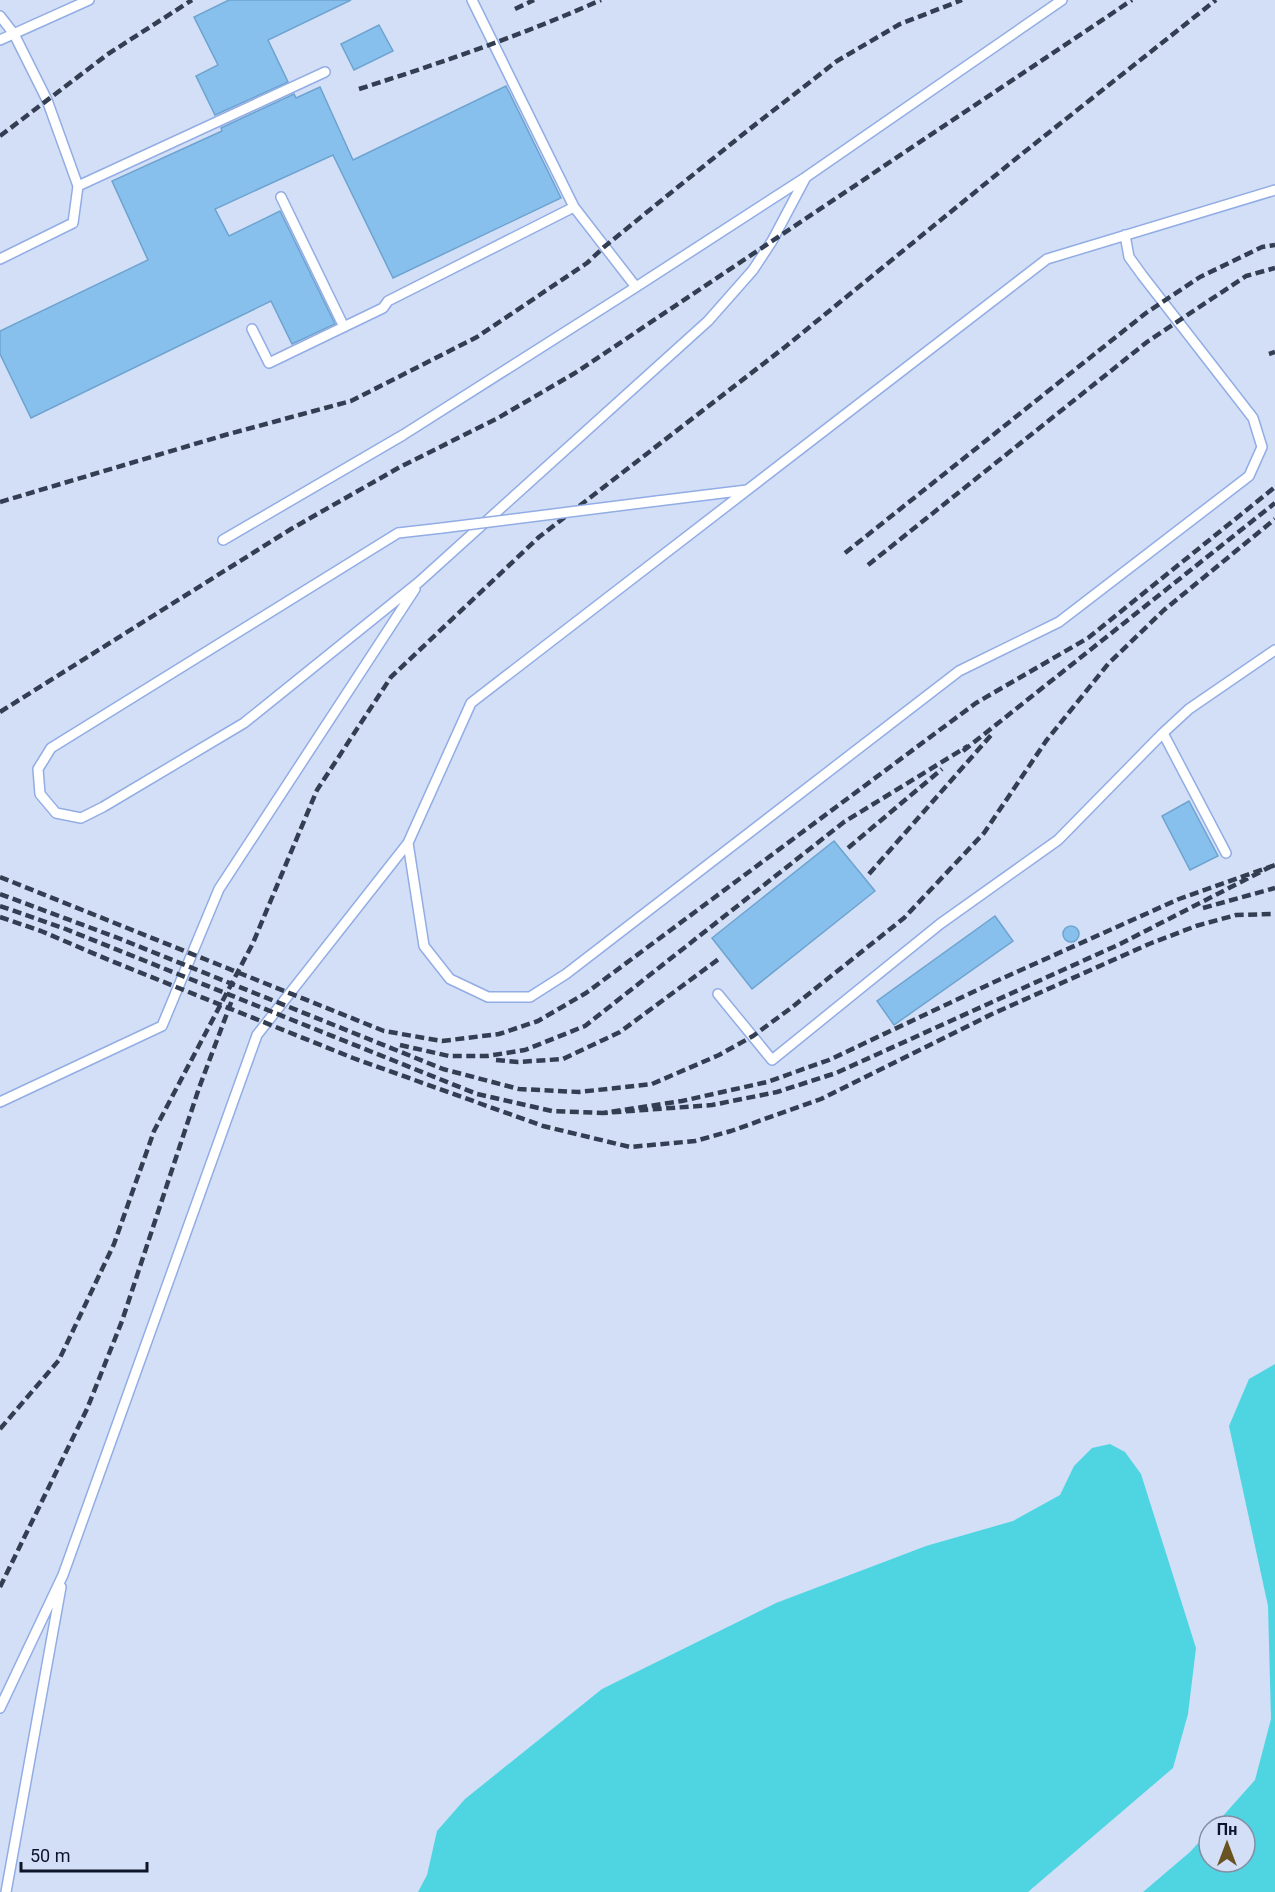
<svg xmlns="http://www.w3.org/2000/svg" width="1275" height="1892" font-family="Roboto,sans-serif">
<rect width="100%" height="100%" fill="#d3dff6"/>
<!-- water -->
<path fill="#4fd5e2" d="M 1275,1364 L 1275,1892 L 1143,1892 L 1190,1852 L 1209,1831 L 1209,1862 L 1245,1862 L 1245,1826 L 1214,1826 L 1255,1780 L 1271,1719 L 1268,1606 L 1229,1426 L 1249,1379 Z
M 1110,1444 L 1125,1452 L 1141,1474 L 1196,1648 L 1188,1714 L 1173,1768 L 1028,1892 L 418,1892 L 427,1875 L 437,1831 L 465,1799 L 602,1689 L 776,1603 L 926,1546 L 1013,1521 L 1060,1495 L 1074,1466 L 1092,1448 Z"/>
<!-- building -->
<path fill="#88c0ed" stroke="#6da3d0" stroke-width="1.5" d="M 229,0 L 351,0 L 268,40 L 288,82 L 215,115 L 196,76 L 218,65 L 194,17 Z
M 379,25 L 393,51 L 354,70 L 341,44 Z
M 506,86 L 561,198 L 393,278 L 333,155 L 215,209 L 229,236 L 280,211 L 335,324 L 292,344 L 271,301 L 31,418 L 0,354 L 0,331 L 148,260 L 112,181 L 222,131 L 221,128 L 294,94 L 296,98 L 320,87 L 353,160 Z
M 1189,801 L 1218,856 L 1190,870 L 1162,816 Z
M 834,841 L 875,891 L 752,989 L 712,938 Z
M 995,916 L 1013,941 L 894,1025 L 877,1001 Z
M1063 934a8 8 0 1 1 16 0a8 8 0 1 1-16 0Z"/>
<g fill="none" stroke-linecap="round" stroke-linejoin="round">
<defs>
<path id="service" d="M 472,0 L 574,207 L 636,287
M 0,16 L 14,34 L 47,100 L 78,186 L 73,223 L 0,259
M 0,40 L 89,0
M 78,186 L 325,72
M 281,197 L 344,327
M 252,329 L 269,363 L 383,308 L 388,301 L 574,207
M 657,501 L 747,490
M 442,528 L 398,533 L 51,748 L 38,769 L 40,794 L 56,813 L 81,818 L 103,807 L 244,723 L 419,582 L 708,321 L 753,270 L 772,241 L 806,177
M 223,540 L 403,435 L 636,287 L 806,177 L 1062,0
M 1163,733 L 1226,853
M 408,843 L 424,946 L 450,979 L 488,997 L 530,997 L 566,974 L 959,671 L 1059,622 L 1249,476 L 1262,447 L 1253,418 L 1142,275 L 1129,257 L 1125,235
M 718,994 L 772,1060 L 940,924 L 1058,840 L 1163,733 L 1189,709 L 1275,650
M 0,1102 L 162,1026 L 219,889 L 415,589
M 0,1708 L 63,1575 L 257,1035 L 408,843 L 471,703 L 1047,259 L 1275,190
M 6,1892 L 61,1587"/>
</defs>
<!-- service casing -->
<use href="#service" stroke="#92ade5" stroke-width="12"/>
<!-- service -->
<use href="#service" stroke="#fff" stroke-width="9"/>
<!-- rail -->
<path stroke="#343e53" stroke-width="4.5" stroke-dasharray="9 4.5" stroke-linecap="butt" d="M 515,9 L 534,0
M 359,89 C 441,63 522,35 601,0
M 0,136 L 108,54 L 192,0
M 1269,354 L 1275,352
M 0,502 L 225,435 L 351,401 L 477,337 L 587,263 L 604,247 L 747,131 L 837,61 L 900,24 L 962,0
M 845,553 L 1146,313 L 1200,277 L 1262,247 L 1275,245
M 868,565 L 1147,342 L 1246,276 L 1275,268
M 0,712 L 291,529 L 400,467 L 498,418 L 575,373 L 1132,0
M 963,751 L 1275,503
M 848,848 L 942,769
M 1272,866 L 1120,944 L 836,1073 L 777,1092 L 712,1105 L 603,1113 L 682,1101 L 767,1082 L 829,1060 L 992,983 L 1179,899 L 1275,865
M 869,874 L 992,734
M 0,877 L 384,1031 L 442,1041 L 499,1034 L 538,1021 L 586,993 L 976,703 L 1088,638 L 1275,487
M 0,894 L 118,938 L 443,1069 L 519,1089 L 579,1092 L 652,1084 L 719,1055 L 753,1036 L 791,1008 L 904,918 L 984,833 L 1046,741 L 1108,664 L 1164,610 L 1275,519
M 0,906 L 63,928 L 477,1094 L 552,1111 L 603,1113
M 1203,908 L 1275,888
M 0,917 L 41,931 L 109,960 L 353,1058 L 543,1126 L 630,1147 L 695,1141 L 731,1131 L 821,1099 L 992,1014 L 1149,944 L 1196,926 L 1236,915 L 1275,914
M 400,1045 L 449,1056 L 487,1056 L 525,1050 L 585,1026 L 844,822 L 968,746
M 496,1060 L 518,1062 L 563,1059 L 620,1032 L 720,958
M 0,1429 L 59,1360 L 114,1244 L 154,1131 L 253,943 L 317,790 L 391,677 L 539,537 L 785,347 L 1018,157 L 1216,0
M 0,1587 L 87,1409 L 122,1321 L 199,1088 L 232,1000"/>
<defs>
<path id="service-bridge" d="M 442,528 L 657,501"/>
</defs>
<!-- service-bridge casing -->
<use href="#service-bridge" stroke="#92ade5" stroke-width="12" stroke-linecap="butt"/>
<!-- service-bridge -->
<use href="#service-bridge" stroke="#fff" stroke-width="9"/>
</g>
<!-- north arrow -->
<g transform="translate(1227 1844)"><circle r="28" fill="#d3dff6" stroke="#838ea4" stroke-width="1.5"/>
<path d="M0-4.5L10 22L0 15L-10 22Z" fill="#6a5323"/>
<text y="-9" font-size="16" font-weight="bold" text-anchor="middle" fill="#0c152a">Пн</text>
</g>
<!-- scale -->
<path d="M21 1862v9h126v-9" fill="none" stroke="#0c152a" stroke-width="3"/>
<text x="30" y="1862" font-size="18" fill="#0c152a" stroke="#d3dff6" stroke-width="4.5" paint-order="stroke">50 m</text>
</svg>
